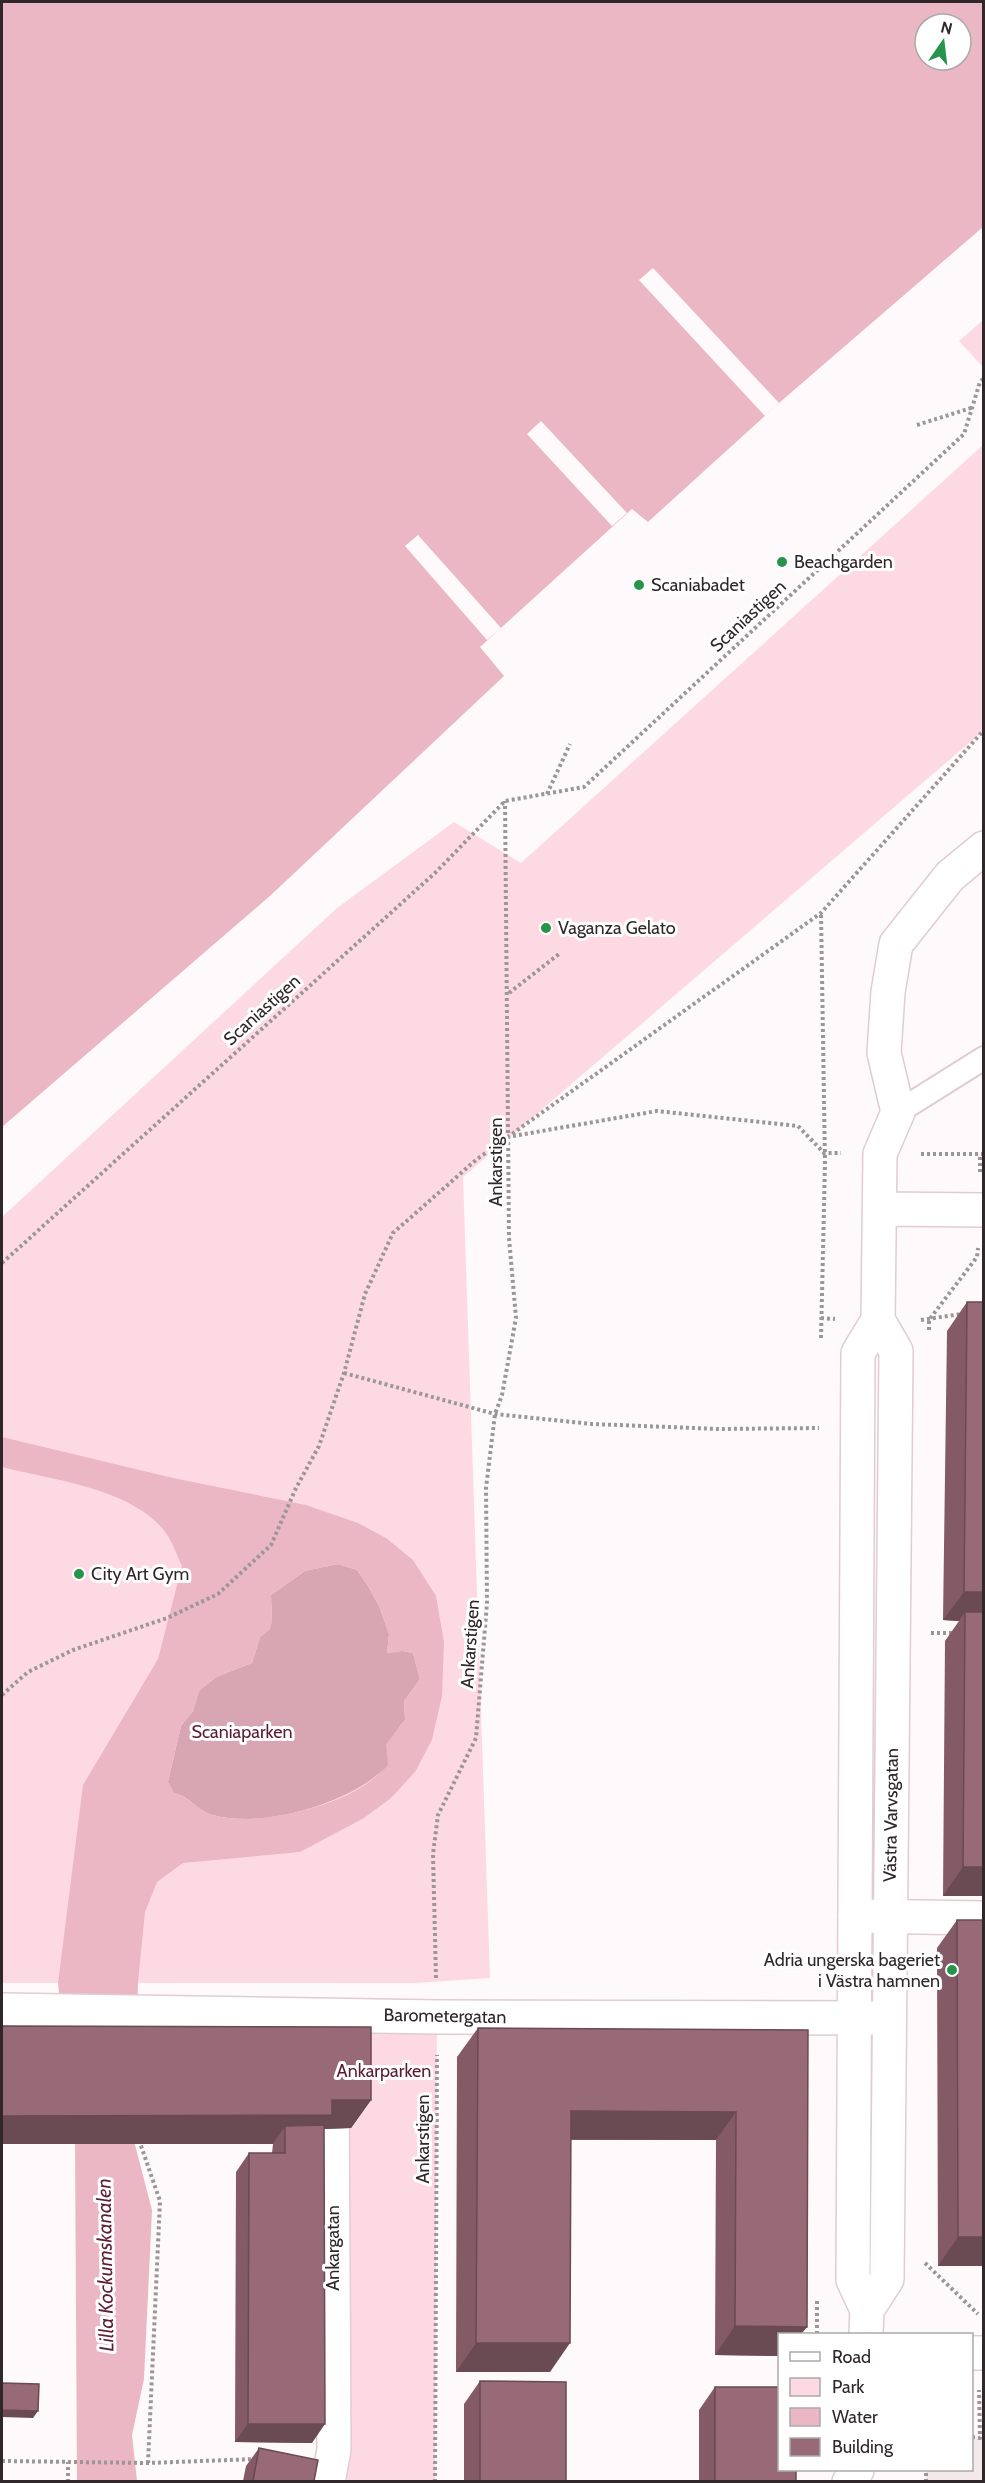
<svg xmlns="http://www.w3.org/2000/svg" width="985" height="2483" font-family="Cabin,sans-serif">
<rect width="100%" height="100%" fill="#fef9fa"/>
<!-- built -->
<path fill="#f3e8ea" d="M 972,2437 L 983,2438 L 983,2481 L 926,2481 L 926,2470 L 972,2470 Z"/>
<!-- green -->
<path fill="#fddae3" d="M 983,320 L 983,367 L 959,341 Z
M 983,445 L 983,731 L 463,1177 L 490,1978 L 417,1983 L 2,1983 L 2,1217 L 337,908 L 454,822 L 521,863 Z
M 331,2014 L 437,2017 L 435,2481 L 328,2482 Z"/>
<!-- forest -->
<path fill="#d8a5b3" d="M 338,1564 L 357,1570 L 368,1586 L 379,1606 L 389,1634 L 387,1653 L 402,1651 L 413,1653 L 420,1679 L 404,1701 L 405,1720 C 387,1739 398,1750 388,1766 C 386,1769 380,1772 377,1775 C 341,1805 260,1829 213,1815 C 197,1811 190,1796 174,1793 L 168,1782 L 181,1726 L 193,1711 L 199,1691 L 216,1677 L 252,1663 L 260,1637 L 269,1630 L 272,1621 L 271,1595 L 305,1571 Z"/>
<!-- water -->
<path fill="#ebb7c5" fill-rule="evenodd" d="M 2,2 L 983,2 L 983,227 L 779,403 L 648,522 L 632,509 L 480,647 L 504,676 L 271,895 L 2,1127 ZM 925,24 L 961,24 L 961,60 L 925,60 Z
M 2,1437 L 173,1478 L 306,1505 L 358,1523 L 386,1538 L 413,1560 L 436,1596 L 444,1642 L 442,1696 L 432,1740 L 415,1772 L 391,1798 L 364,1818 L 300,1852 L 183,1863 L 157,1882 L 145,1912 L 138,1982 L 134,2141 L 152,2210 L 144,2379 L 132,2435 L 137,2481 L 77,2481 L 75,2141 L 58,1983 L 83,1785 L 158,1659 L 182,1566 C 177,1556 173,1543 166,1533 C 133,1488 52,1480 2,1467 ZM 338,1564 L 357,1570 L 368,1586 L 379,1606 L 389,1634 L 387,1653 L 402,1651 L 413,1653 L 420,1679 L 404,1701 L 405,1720 L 386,1744 L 388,1766 C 380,1772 372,1781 363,1786 C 329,1809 252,1827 213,1815 C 197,1811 190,1796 174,1793 L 168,1782 L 181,1726 L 193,1711 L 199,1691 L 216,1677 L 252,1663 L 260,1637 L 269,1630 L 272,1621 L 271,1595 L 305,1571 Z"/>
<!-- pier -->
<path fill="#fef9fa" d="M 653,268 L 779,403 L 765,416 L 639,280 Z
M 541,421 L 627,513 L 612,526 L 527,434 Z
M 418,535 L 501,628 L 487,640 L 405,546 Z"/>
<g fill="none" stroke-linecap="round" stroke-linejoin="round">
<defs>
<path id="service" d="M 898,1112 L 984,1058"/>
<path id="pedestrian" d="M 855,1916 L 984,1918
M 2,2010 L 437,2017 L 889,2018
M 328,2482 L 334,2450 L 332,2085"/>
<path id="minor" d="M 880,1209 L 984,1210
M 867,2310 L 887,2279 L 896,1351 L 878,1320
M 866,2334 L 867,2310 L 853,2280 L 858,1353 L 878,1320 L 880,1154 L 898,1112 L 884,1053 L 888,992 L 896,944 L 950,876 L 984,848
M 972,2353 L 984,2353
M 849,2482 L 857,2470"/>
</defs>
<!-- service casing -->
<use href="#service" stroke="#e0ccd1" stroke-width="26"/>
<!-- pedestrian casing -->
<use href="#pedestrian" stroke="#e0ccd1" stroke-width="36"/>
<!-- minor casing -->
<use href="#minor" stroke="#e0ccd1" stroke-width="36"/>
<!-- path -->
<path stroke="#9d9698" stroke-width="4" stroke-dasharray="3 3" stroke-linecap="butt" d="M 917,425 L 971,408
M 547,794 L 570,744
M 509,993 L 559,954
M 513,1136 L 657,1111 L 798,1126 L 824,1153 L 841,1153
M 921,1154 L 984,1154
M 980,1172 L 980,1154
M 2,1263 L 435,873 L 505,801 L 584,787 L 964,434 L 980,382 L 984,378
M 821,1318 L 835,1319
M 921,1320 L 961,1314
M 929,1330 L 929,1320 L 977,1257 L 978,1248
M 821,1338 L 825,1163 L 821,913
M 344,1373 L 495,1414 L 592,1424 L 719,1429 L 819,1428
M 931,1633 L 954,1633
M 2,1695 L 28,1672 L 73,1650 L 167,1618 L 218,1594 L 271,1545 L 296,1488 L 319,1446 L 344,1373 L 365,1294 L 393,1233 L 477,1159 L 821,913 L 984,730
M 436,1978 L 433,1854 L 438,1815 L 476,1738 L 487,1603 L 486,1488 L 495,1414 L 502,1395 L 516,1318 L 509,1238 L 505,801
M 139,2140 L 160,2201 L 148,2463
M 925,2263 L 978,2314
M 817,2334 L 817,2299
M 972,2437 L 980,2438 L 979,2390
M 2,2461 L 148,2463 L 256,2459
M 68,2482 L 68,2462
M 435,2482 L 437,2055
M 926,2482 L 926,2470"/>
<!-- service -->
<use href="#service" stroke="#fff" stroke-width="22"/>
<!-- pedestrian -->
<use href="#pedestrian" stroke="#fff" stroke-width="33"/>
<!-- minor -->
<use href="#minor" stroke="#fff" stroke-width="33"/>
</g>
<!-- wall -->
<path fill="#835a66" d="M 967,1302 L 984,1302 L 984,1896 L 943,1896 L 945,1641 L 959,1621 L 943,1620 L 947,1331 Z
M 957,1920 L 984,2266 L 938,2266 L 937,1948 Z
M 2,2026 L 371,2100 L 351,2128 L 324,2129 L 312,2443 L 235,2442 L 236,2172 L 249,2153 L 272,2153 L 273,2144 L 2,2144 Z
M 478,2028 L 808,2030 L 807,2327 L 801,2334 L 780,2334 L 780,2356 L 715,2355 L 716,2140 L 571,2140 L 550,2372 L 456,2372 L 457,2057 Z
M 480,2381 L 566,2481 L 464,2481 L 464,2404 Z
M 715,2387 L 796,2481 L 699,2481 L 699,2410 Z
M 259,2448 L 314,2481 L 243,2481 L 246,2466 Z"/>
<!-- shaded-wall -->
<path fill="#6a4a53" d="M 964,1592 L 984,1592 L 984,1621 L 965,1612 L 959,1621 L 943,1620 Z
M 963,1867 L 984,1867 L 984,1896 L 943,1896 Z
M 332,2100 L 371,2100 L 351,2128 L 322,2129 L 285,2126 L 273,2144 L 2,2144 L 2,2116 Z
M 571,2111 L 736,2112 L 716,2140 L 551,2139 Z
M 958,2237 L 984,2237 L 984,2266 L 938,2266 Z
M 735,2326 L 807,2327 L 801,2334 L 780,2334 L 780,2356 L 715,2355 Z
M 476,2343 L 570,2343 L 550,2372 L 456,2372 Z
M 2,2410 L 38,2411 L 33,2418 L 2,2417 Z
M 248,2424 L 325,2424 L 312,2443 L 235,2442 Z"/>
<!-- building -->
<path fill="#986977" stroke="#6a4a53" stroke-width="1.5" d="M 967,1302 L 984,1302 L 984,1592 L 964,1592 Z
M 965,1612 L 984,1612 L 984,1867 L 963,1867 Z
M 957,1920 L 984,1920 L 984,2237 L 958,2237 Z
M 2,2026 L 371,2027 L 371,2100 L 332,2100 L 332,2115 L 2,2116 Z
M 478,2028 L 808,2030 L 807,2327 L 735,2326 L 736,2112 L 571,2111 L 570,2343 L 476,2343 Z
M 324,2125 L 325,2424 L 248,2424 L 249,2153 L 285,2153 L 285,2126 Z
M 480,2381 L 566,2382 L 566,2481 L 480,2481 Z
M 2,2383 L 39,2384 L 38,2411 L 2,2410 Z
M 715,2387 L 780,2387 L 780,2469 L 796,2469 L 796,2481 L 715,2481 Z
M 259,2448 L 318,2460 L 314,2481 L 253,2481 Z"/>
<!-- markers -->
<g fill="#27944c" stroke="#fff" stroke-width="2">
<circle cx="782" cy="562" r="6"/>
<circle cx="639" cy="585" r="6"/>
<circle cx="546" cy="928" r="6"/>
<circle cx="79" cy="1574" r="6"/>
<circle cx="952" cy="1970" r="6"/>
</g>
<g text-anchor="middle" stroke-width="6" stroke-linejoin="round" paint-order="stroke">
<!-- poi labels -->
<g font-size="18" fill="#2f2729" stroke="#fff" text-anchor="start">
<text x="794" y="568">Beachgarden</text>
<text x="651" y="591">Scaniabadet</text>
<text x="558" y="934">Vaganza Gelato</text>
<text x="91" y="1580">City Art Gym</text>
<text x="940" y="1966" text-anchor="end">Adria ungerska bageriet<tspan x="940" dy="21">i Västra hamnen</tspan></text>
</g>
<!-- street labels -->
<g font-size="18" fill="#2f2729" stroke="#fff">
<text transform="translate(748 616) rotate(-43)" y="6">Scaniastigen</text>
<text transform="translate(262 1010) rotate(-42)" y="6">Scaniastigen</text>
<text transform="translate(496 1162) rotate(-90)" y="6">Ankarstigen</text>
<text transform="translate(470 1644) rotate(-86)" y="6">Ankarstigen</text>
<text transform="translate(891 1815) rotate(-89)" y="6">Västra Varvsgatan</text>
<text transform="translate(445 2016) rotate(1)" y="6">Barometergatan</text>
<text transform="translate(423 2139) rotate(-90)" y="6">Ankarstigen</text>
<text transform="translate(333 2248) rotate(-90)" y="6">Ankargatan</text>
</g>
<!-- park labels -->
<g font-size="18" fill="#591b32" stroke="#fff">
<text x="242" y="1738">Scaniaparken</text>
<text x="384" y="2077">Ankarparken</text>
</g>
<!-- water labels -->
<g font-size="20" font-style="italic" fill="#5d1f36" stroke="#fff">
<text transform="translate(105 2265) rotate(-91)" y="7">Lilla Kockumskanalen</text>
</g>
</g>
<!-- border -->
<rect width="985" height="2483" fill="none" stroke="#2f2729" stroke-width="6"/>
<!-- legend -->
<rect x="778" y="2333" width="195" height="138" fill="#ffffff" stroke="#aca9a9" stroke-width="1.5"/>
<rect x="790" y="2352" width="30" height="9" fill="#ffffff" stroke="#aca9a9" stroke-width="1.5"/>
<text x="832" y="2363" font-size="18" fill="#2f2729">Road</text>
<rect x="790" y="2378" width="30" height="18" fill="#fddae3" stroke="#aca9a9" stroke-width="1.5"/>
<text x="832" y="2393" font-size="18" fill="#2f2729">Park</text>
<rect x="790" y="2408" width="30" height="18" fill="#ebb7c5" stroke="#aca9a9" stroke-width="1.5"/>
<text x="832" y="2423" font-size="18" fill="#2f2729">Water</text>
<rect x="790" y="2438" width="30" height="18" fill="#986977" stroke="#aca9a9" stroke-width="1.5"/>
<text x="832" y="2453" font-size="18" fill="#2f2729">Building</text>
<!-- north arrow -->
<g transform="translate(943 42) rotate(14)"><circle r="28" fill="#ffffff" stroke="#aca9a9" stroke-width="1.5"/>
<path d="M0-4.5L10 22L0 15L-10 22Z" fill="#27944c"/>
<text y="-9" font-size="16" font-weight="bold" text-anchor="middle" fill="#2f2729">N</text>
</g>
</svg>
